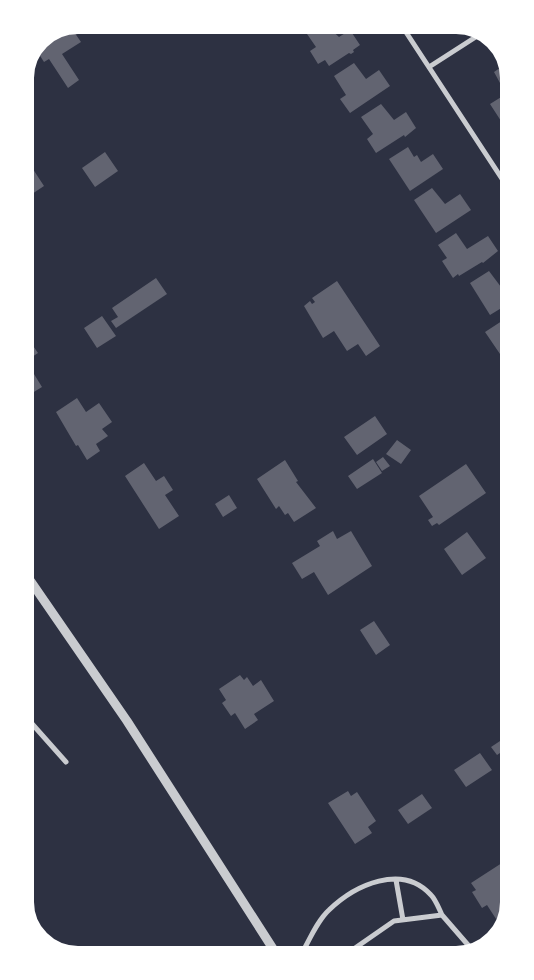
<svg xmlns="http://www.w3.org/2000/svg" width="534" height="980" font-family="Barlow,sans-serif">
<rect width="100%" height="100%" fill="#2d3142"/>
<!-- building -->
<path fill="#626471" d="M 324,23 L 339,37 L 350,30 L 360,45 L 353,50 L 354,52 L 351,54 L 349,53 L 329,66 L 325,60 L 318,64 L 310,51 L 316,47 L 307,34 Z
M 70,26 L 81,42 L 62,54 L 79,80 L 68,88 L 49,59 L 44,62 L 35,48 L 39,39 Z
M 354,63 L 366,79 L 379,70 L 390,86 L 350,113 L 340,99 L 346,95 L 334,76 Z
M 507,63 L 507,117 L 501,121 L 490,104 L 506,94 L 494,72 Z
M 381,104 L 394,120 L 406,112 L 416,128 L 405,137 L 404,135 L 376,153 L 367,139 L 373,134 L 361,117 Z
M 408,147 L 414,157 L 417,155 L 421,162 L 433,154 L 443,169 L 410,191 L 389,159 Z
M 105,152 L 118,171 L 95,187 L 82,168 Z
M 29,163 L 44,186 L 23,200 L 23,166 Z
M 432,188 L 445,204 L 460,194 L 471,210 L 436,233 L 414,200 Z
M 23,207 L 34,223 L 23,231 Z
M 456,233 L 467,249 L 488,236 L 498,251 L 483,263 L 482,262 L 459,276 L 458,274 L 453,278 L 442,261 L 447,258 L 438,245 Z
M 489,271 L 501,287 L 508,282 L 508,304 L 490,315 L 470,283 Z
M 156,278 L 167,294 L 116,328 L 111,321 L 118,317 L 112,308 Z
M 337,281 L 380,346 L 366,356 L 358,344 L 347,351 L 334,331 L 323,338 L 304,306 L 310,301 L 312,304 L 315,302 L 312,298 Z
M 102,316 L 116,336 L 97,348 L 84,328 Z
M 508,317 L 509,349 L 500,354 L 485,332 Z
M 29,340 L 38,353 L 26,361 L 42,387 L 24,398 L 24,343 Z
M 77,398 L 86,412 L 99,403 L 112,422 L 102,429 L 108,436 L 96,444 L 100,451 L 87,460 L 78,445 L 76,446 L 56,412 Z
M 375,416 L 387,434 L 357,455 L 344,437 Z
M 397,440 L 411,450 L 401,464 L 386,454 Z
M 383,457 L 390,466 L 382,471 L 376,462 Z
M 373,459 L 382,473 L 357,489 L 348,476 Z
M 285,460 L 298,481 L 296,482 L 316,508 L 294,522 L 288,513 L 285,515 L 279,506 L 276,509 L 257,479 Z
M 144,463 L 156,481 L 164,476 L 173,490 L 165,495 L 179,516 L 159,529 L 125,476 Z
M 466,464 L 486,493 L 439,525 L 437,523 L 432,526 L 428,520 L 433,517 L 419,496 Z
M 229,495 L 237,508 L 223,517 L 215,504 Z
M 333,531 L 337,539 L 351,531 L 372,566 L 328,595 L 314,572 L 302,579 L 292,563 L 320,546 L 317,541 Z
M 467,532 L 486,558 L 462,575 L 444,549 Z
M 374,621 L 390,645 L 376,655 L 360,630 Z
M 240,675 L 244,680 L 247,677 L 253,686 L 261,680 L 274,701 L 254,714 L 258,720 L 245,729 L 235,713 L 231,716 L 222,703 L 226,700 L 219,689 Z
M 500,741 L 506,749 L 497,755 L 491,747 Z
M 480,753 L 492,770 L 466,787 L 454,770 Z
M 348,791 L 351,796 L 357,792 L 376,821 L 368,827 L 372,833 L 355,844 L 328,803 Z
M 422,794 L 432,808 L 408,824 L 398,810 Z
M 511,857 L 511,905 L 508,915 L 498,922 L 487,905 L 482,908 L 472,892 L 476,890 L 471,883 Z"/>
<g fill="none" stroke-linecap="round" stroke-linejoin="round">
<!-- minor -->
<path stroke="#caccd0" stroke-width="5" d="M 400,23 L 508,188
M 429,67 L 485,31
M 26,717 L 66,762
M 396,880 L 403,920
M 442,915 L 475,953
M 301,955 C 309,941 317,921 329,910 C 355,885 402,863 431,895 C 436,900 439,909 442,915 L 394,921 L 345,955"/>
<!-- tertiary -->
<path stroke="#caccd0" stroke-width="9" d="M 25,573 L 127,721 L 277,955"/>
</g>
<!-- crop -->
<path d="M0 0H534V980H0ZM78 31H456A47 47 0 0 1 503 78V902A47 47 0 0 1 456 949H78A47 47 0 0 1 31 902V78A47 47 0 0 1 78 31Z" fill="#fff" fill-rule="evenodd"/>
<path fill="none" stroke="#fff" stroke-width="6" d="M78 31H456A47 47 0 0 1 503 78V902A47 47 0 0 1 456 949H78A47 47 0 0 1 31 902V78A47 47 0 0 1 78 31Z"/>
</svg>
